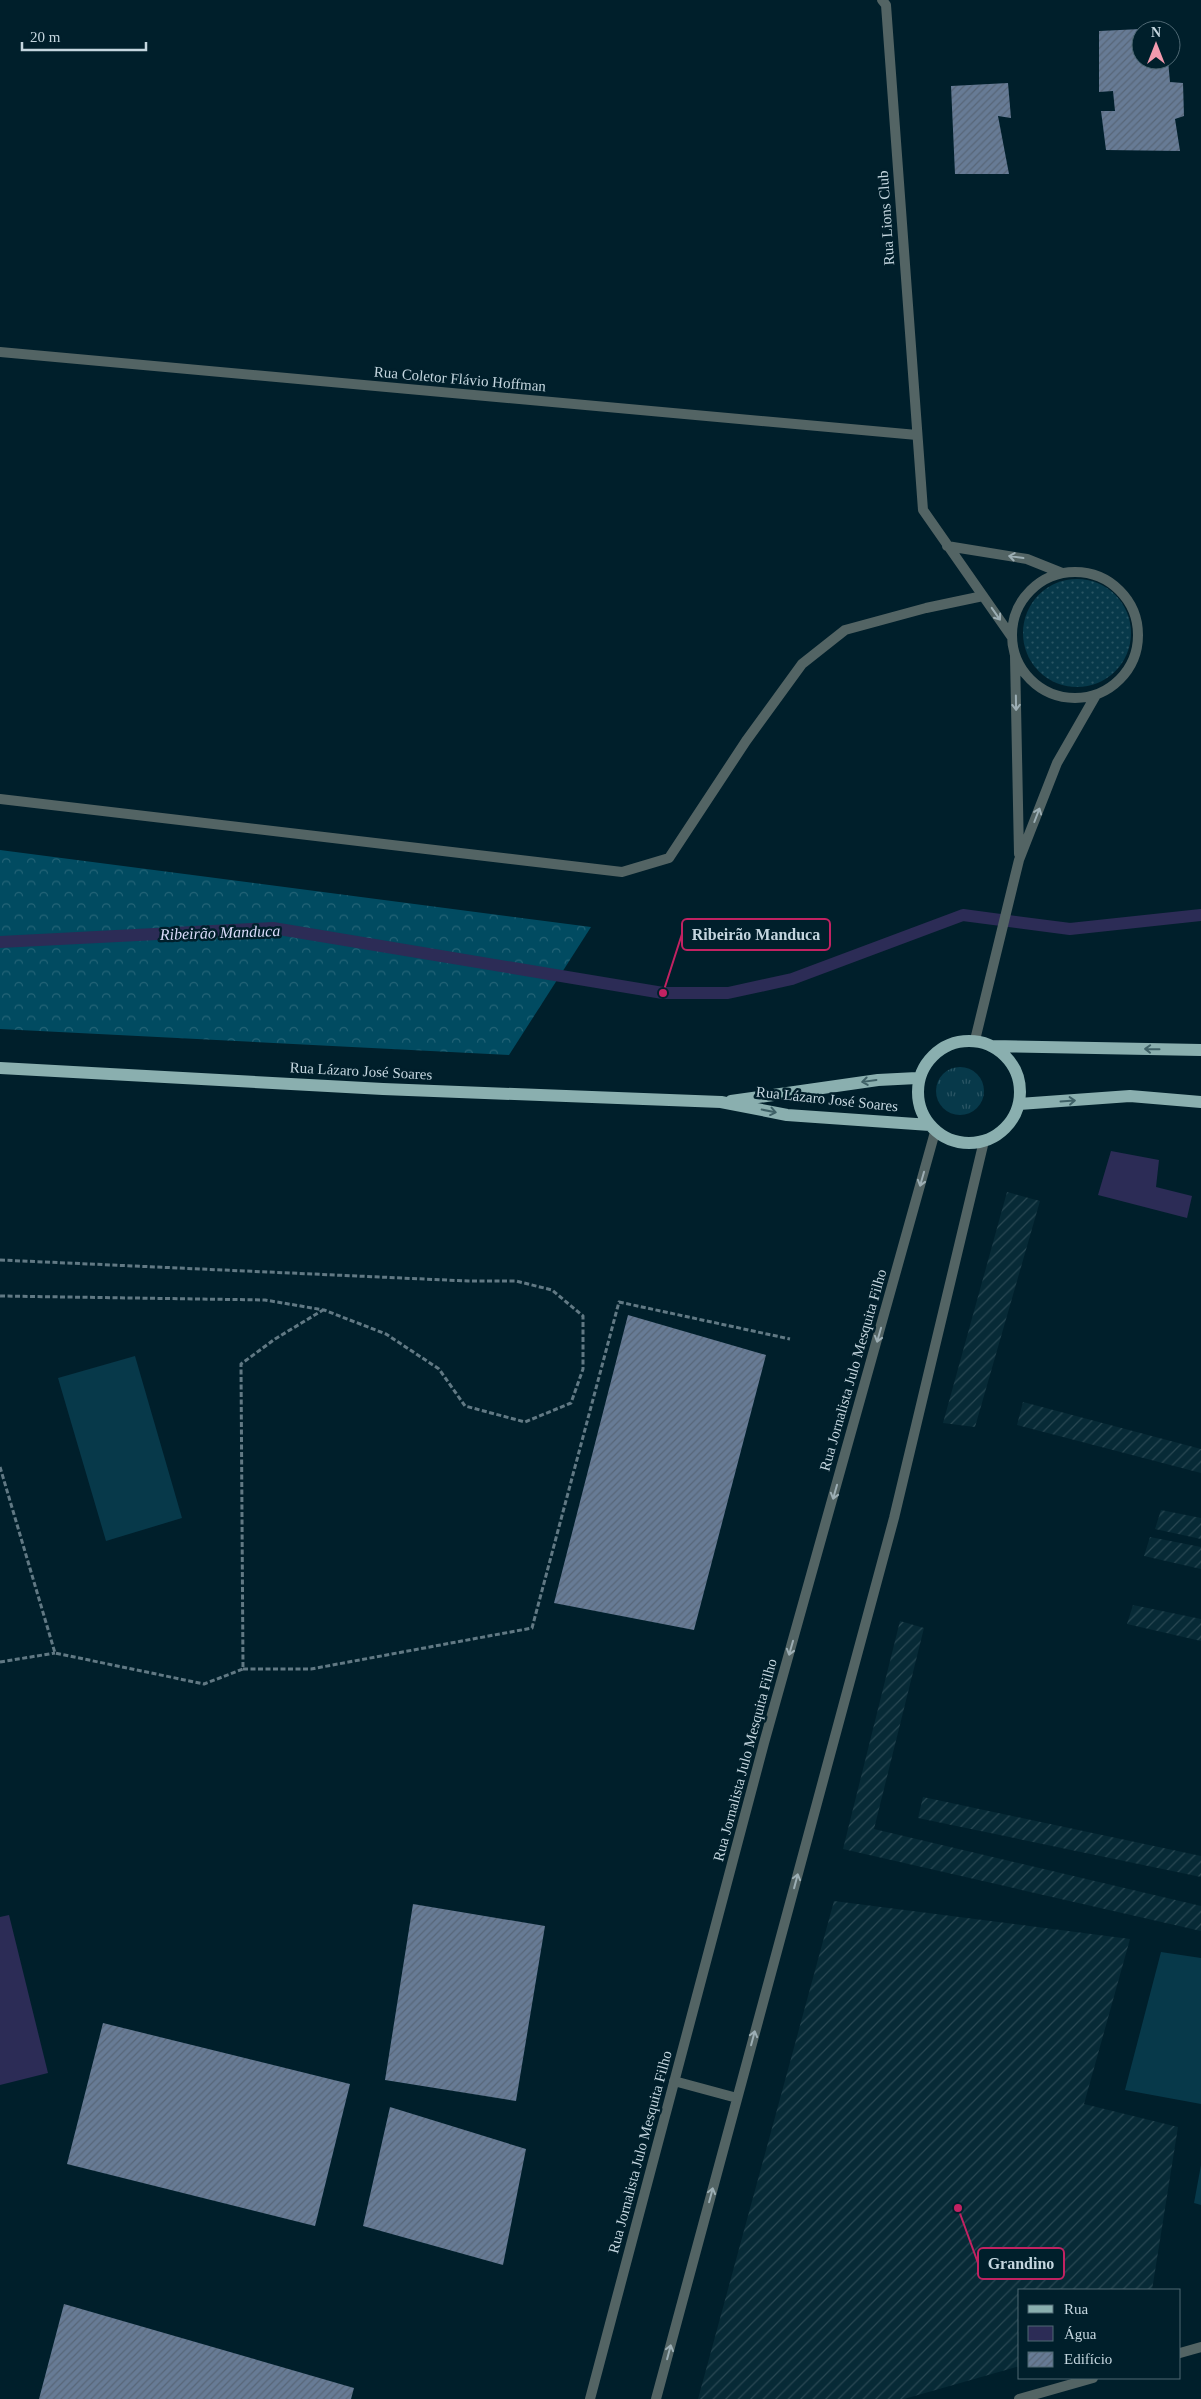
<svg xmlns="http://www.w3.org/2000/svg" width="1201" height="2399" font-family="'Times New Roman',serif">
<defs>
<pattern id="industrial-furrows" width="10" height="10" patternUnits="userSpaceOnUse" patternTransform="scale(1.25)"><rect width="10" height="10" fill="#072a36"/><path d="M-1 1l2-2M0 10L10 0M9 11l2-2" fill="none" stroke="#2a4853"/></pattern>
<pattern id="grass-tufts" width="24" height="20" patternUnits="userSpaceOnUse" patternTransform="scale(1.25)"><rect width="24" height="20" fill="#07394a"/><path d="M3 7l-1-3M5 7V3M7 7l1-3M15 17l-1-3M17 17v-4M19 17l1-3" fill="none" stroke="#2a5564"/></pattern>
<pattern id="forest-crowns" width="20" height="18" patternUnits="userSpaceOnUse" patternTransform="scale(1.25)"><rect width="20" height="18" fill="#014b61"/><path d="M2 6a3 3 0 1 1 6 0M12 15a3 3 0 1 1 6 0" fill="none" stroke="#246477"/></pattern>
<pattern id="park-dots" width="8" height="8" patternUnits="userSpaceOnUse" patternTransform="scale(1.25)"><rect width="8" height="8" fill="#07394a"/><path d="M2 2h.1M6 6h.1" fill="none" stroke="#2a5564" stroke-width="1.8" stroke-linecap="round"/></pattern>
<pattern id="building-hatch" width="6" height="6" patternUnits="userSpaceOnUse" patternTransform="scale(1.25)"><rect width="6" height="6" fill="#677b95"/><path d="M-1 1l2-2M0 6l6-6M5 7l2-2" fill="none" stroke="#586678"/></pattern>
</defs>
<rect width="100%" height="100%" fill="#001f2b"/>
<!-- industrial -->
<path fill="url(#industrial-furrows)" d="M 1007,1192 L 1040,1201 L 975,1427 L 943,1423 Z
M 1023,1402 L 1201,1449 L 1201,1473 L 1017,1425 Z
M 1161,1510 L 1201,1518 L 1201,1539 L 1155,1529 Z
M 1150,1537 L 1201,1547 L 1201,1569 L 1144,1556 Z
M 1133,1605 L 1201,1619 L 1201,1641 L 1127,1624 Z
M 900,1621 L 924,1628 L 874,1829 L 1201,1906 L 1201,1931 L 843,1849 Z
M 923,1797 L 1201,1856 L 1201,1877 L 918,1818 Z
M 834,1901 L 1130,1939 L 1084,2104 L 1178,2127 L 1152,2290 L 1020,2290 L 1020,2366 L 904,2399 L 698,2399 Z"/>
<!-- grass -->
<path fill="url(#grass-tufts)" d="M936 1091a24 24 0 1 1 48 0a24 24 0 1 1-48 0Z"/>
<!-- forest -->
<path fill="url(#forest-crowns)" d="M 0,850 L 591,927 L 509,1055 L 0,1029 Z"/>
<!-- park -->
<path fill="url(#park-dots)" d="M1023 633a54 54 0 1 1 108 0a54 54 0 1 1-108 0Z"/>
<!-- pitch -->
<path fill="#07394a" d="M 135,1356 L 182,1518 L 106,1541 L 58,1378 Z
M 1161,1952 L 1201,1958 L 1201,2104 L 1125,2090 Z
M 1201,2165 L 1201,2205 L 1194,2203 Z"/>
<!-- water -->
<path fill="#2c2c56" d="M 1111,1151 L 1159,1160 L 1156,1187 L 1192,1196 L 1187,1218 L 1098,1195 Z
M 9,1915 L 48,2073 L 0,2085 L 0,1917 Z"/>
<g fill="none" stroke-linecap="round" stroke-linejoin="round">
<!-- stream -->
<path stroke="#2c2c56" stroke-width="12" d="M 0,942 L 273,928 L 663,993 L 728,993 L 792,979 L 963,915 L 1070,929 L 1201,915"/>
</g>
<!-- building -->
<path fill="url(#building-hatch)" d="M 1141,29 L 1141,60 L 1168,60 L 1170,82 L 1183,83 L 1184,116 L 1175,119 L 1180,151 L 1106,150 L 1101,111 L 1115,111 L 1113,91 L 1099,92 L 1099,31 Z
M 1008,83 L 1011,118 L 998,116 L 1009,174 L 955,174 L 951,86 Z
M 628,1315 L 766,1355 L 694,1630 L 554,1603 Z
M 413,1904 L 545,1926 L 516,2101 L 385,2080 Z
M 103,2023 L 350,2084 L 315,2226 L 67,2164 Z
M 390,2107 L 526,2149 L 503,2265 L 363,2226 Z
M 64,2304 L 354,2388 L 351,2399 L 39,2399 Z"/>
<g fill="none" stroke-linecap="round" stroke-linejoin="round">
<!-- path -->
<path stroke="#617984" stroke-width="3" stroke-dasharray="5 2.5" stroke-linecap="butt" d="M 0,1260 L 468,1281 L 516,1281 L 552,1290 L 583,1316 L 583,1369 L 571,1403 L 525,1422 L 465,1406 L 439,1369 L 386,1334 L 324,1310 L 265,1300 L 0,1296
M 0,1467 L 55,1653 L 204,1684 L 243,1669 L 241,1364 L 275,1339 L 323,1310
M 0,1662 L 55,1653
M 243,1669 L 311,1669 L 532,1628 L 619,1302 L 790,1339"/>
<!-- street -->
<path stroke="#536464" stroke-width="10" d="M 882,0 L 886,5 L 923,510 L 1011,636
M 0,352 L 917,435
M 947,546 L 1027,559 L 1062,573
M1012 635a63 63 0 1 1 126 0a63 63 0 1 1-126 0Z
M 1015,656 L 1019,854
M 0,799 L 622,872 L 669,858 L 746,741 L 802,664 L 845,630 L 926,608 L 983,596
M 975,1040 L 1019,860 L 1057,763 L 1096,695
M 674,2081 L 737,2098
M 1180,2353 L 1201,2347
M 590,2399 L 764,1743 L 935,1132
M 656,2399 L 894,1518 L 984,1141
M 1019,2399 L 1093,2378"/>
<!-- primary -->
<path stroke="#8aafaf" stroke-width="12" d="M918 1092a51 51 0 1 1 102 0a51 51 0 1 1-102 0Z
M 992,1046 L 1201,1050
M 0,1068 L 383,1089 L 721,1102 L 787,1115 L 930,1125
M 731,1101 L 878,1080 L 917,1078
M 1019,1104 L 1130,1096 L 1201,1102"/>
</g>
<!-- one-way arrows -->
<defs><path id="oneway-shaft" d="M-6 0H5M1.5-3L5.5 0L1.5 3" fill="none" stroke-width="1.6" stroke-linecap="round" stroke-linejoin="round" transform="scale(1.25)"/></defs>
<g stroke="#9caeb4">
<use href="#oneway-shaft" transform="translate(1016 557) rotate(-172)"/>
<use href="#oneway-shaft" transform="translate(996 614) rotate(55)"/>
<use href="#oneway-shaft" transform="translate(1016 703) rotate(89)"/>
<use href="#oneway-shaft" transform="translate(1037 815) rotate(-69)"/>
<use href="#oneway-shaft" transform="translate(922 1179) rotate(106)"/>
<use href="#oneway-shaft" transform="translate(879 1335) rotate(106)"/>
<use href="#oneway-shaft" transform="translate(835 1492) rotate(106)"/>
<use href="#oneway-shaft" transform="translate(791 1648) rotate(106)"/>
<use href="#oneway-shaft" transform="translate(796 1881) rotate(-75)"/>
<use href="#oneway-shaft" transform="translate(753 2038) rotate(-75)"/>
<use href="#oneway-shaft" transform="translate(711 2195) rotate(-75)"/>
<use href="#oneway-shaft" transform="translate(669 2352) rotate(-75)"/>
</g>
<g stroke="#3e6066">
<use href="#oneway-shaft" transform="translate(1152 1049) rotate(-179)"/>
<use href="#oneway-shaft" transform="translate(869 1081) rotate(172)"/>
<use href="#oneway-shaft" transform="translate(1068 1101) rotate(-4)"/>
<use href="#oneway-shaft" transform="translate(769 1111) rotate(11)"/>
</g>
<g text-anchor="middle" stroke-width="5" stroke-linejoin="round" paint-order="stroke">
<!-- street labels -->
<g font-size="15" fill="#c4d6df" stroke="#001f2b">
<text transform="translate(886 218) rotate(-94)" y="5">Rua Lions Club</text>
<text transform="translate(460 379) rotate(5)" y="5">Rua Coletor Flávio Hoffman</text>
<text transform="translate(361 1071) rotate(3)" y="5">Rua Lázaro José Soares</text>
<text transform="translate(827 1099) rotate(6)" y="5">Rua Lázaro José Soares</text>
<text transform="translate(853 1370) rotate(-74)" y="5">Rua Jornalista Julo Mesquita Filho</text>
<text transform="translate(745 1760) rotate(-75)" y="5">Rua Jornalista Julo Mesquita Filho</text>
<text transform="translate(640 2152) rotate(-75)" y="5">Rua Jornalista Julo Mesquita Filho</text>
</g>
<!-- water labels -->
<g font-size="16" font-style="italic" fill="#dadcfb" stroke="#001f2b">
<text transform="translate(220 932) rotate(-2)" y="6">Ribeirão Manduca</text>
</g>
</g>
<!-- callouts -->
<path fill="none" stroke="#c22262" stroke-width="2" d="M663 993L682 934M958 2208L978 2263"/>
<g fill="#c22262" stroke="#001f2b" stroke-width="2">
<circle cx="663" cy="993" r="5"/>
<circle cx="958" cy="2208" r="5"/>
</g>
<g fill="#001f2b" stroke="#c22262" stroke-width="2">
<rect x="682" y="919" width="148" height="31" rx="5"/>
<rect x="978" y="2248" width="86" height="31" rx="5"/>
</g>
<g font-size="16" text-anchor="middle" font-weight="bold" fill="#c4d6df">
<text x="756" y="940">Ribeirão Manduca</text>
<text x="1021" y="2269">Grandino</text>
</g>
<!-- legend -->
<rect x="1018" y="2289" width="162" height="90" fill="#001f2b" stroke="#4e6873"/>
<rect x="1028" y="2305" width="25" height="8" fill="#8aafaf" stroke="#4e6873"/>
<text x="1064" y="2314" font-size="15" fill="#c4d6df">Rua</text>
<rect x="1028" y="2326" width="25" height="15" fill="#2c2c56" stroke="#4e6873"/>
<text x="1064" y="2339" font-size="15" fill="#c4d6df">Água</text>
<rect x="1028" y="2352" width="25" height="15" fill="url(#building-hatch)" stroke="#4e6873"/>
<text x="1064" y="2364" font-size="15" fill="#c4d6df">Edifício</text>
<!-- north arrow -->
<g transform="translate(1156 45)"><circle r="24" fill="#001f2b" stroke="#4e6873"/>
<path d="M0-4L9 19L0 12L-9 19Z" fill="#f29aae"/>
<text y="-8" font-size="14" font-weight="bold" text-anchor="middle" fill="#c4d6df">N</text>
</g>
<!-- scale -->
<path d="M22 42v8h124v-8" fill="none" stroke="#c4d6df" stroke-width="2.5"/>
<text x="30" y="42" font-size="15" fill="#c4d6df" stroke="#001f2b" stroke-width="4" paint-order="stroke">20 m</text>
</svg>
